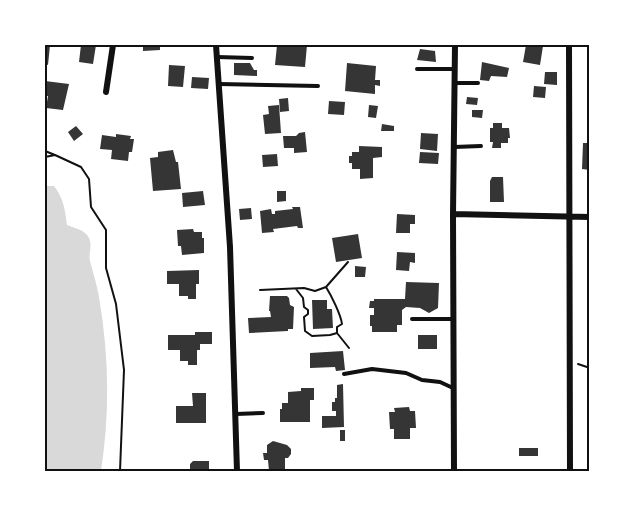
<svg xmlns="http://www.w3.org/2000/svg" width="635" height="516" font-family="'Noto Sans',sans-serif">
<rect width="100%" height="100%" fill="#fff"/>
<!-- water -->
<path fill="#d9d9d9" d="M 45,186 L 54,186 C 64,199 65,210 67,225 C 74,228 82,229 87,235 C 94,243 88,252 90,261 C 93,273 97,285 99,297 C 109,355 110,413 101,471 L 45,471 Z"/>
<!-- building -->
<path fill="#353535" d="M 45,45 L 50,45 L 48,65 L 45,64 Z
M 81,45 L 96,45 L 93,64 L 79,62 Z
M 277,45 L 307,45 L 305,67 L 275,65 Z
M 526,45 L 543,46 L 540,65 L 523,62 Z
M 143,46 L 160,46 L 160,50 L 143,51 Z
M 420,49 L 435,51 L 436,62 L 417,60 Z
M 482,62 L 509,68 L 507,77 L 491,76 L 489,81 L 480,80 Z
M 234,63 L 250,63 L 254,70 L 257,70 L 257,76 L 234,75 Z
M 347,63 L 376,66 L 375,80 L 380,80 L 380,86 L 375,85 L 375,94 L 345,91 Z
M 169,65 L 185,66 L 183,87 L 168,86 Z
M 545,72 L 557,72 L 557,85 L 544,84 Z
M 192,77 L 209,78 L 208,89 L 191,88 Z
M 45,81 L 69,84 L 63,110 L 46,108 L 48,96 L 45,96 Z
M 534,86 L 546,87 L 545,98 L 533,97 Z
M 467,97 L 478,98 L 477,105 L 466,104 Z
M 288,98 L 289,111 L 280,112 L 279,99 Z
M 329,101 L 345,102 L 344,115 L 328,114 Z
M 279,105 L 281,133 L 265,134 L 263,115 L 269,114 L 268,106 Z
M 369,105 L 378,106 L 376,118 L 368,117 Z
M 472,110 L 483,110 L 482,118 L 472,117 Z
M 493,123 L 502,123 L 502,128 L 509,128 L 510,138 L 508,138 L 508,143 L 501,143 L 501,148 L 492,148 L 493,142 L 490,142 L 490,128 L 493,128 Z
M 382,124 L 394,126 L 394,131 L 381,131 Z
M 76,126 L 83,134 L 74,141 L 68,132 Z
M 305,132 L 307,152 L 294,153 L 294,148 L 284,148 L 283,136 L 296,136 L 299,133 Z
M 421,133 L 438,134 L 437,151 L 420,149 Z
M 116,134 L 131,136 L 130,139 L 134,139 L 132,152 L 129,152 L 128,161 L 111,159 L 112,150 L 100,149 L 102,135 L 116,137 Z
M 583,143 L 590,143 L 590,170 L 582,169 Z
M 359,146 L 382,147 L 382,157 L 373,158 L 373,178 L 360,179 L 360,169 L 352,169 L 352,163 L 349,163 L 349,156 L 352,156 L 352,152 L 359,152 Z
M 173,150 L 176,162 L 178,162 L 181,189 L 153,191 L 150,158 L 158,157 L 158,152 Z
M 420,152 L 439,153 L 438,164 L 419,163 Z
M 277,154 L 278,166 L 263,167 L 262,155 Z
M 492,177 L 503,177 L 504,202 L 490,202 L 490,181 Z
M 203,191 L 205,205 L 183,207 L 182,193 Z
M 277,191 L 286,191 L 286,201 L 277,202 Z
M 292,207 L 300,207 L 303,228 L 298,228 L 297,226 L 273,229 L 274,232 L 262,233 L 260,211 L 271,209 L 272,214 L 275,214 L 275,211 L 293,209 Z
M 251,208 L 252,219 L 240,220 L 239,209 Z
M 397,214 L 415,215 L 415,224 L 410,224 L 410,233 L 396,233 Z
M 193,229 L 194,232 L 202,232 L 202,238 L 204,238 L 204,253 L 182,255 L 181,246 L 178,246 L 177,230 Z
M 358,234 L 362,258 L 336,262 L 332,238 Z
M 397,252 L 415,253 L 415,263 L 410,262 L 409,271 L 396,270 Z
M 355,266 L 366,267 L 365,277 L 355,277 Z
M 199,270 L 199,284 L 196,284 L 196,299 L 188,299 L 188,296 L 179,296 L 179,284 L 167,284 L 167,271 Z
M 406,282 L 439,283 L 438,308 L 429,313 L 420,308 L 406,307 L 402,310 L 402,325 L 397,325 L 397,332 L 372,332 L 372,326 L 370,326 L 370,315 L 374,315 L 374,308 L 369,308 L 370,301 L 374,301 L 374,299 L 405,299 Z
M 270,296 L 287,296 L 289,298 L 290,305 L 294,307 L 293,329 L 288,329 L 288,331 L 249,333 L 248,318 L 271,317 L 270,311 L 269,311 Z
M 312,300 L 327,300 L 327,309 L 332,309 L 333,328 L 313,329 Z
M 195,332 L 212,332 L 212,344 L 200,344 L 200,350 L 197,350 L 197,365 L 188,365 L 188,361 L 180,361 L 180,350 L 168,350 L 168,335 L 195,335 Z
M 418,335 L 437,335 L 437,349 L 418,349 Z
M 343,351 L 345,370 L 336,371 L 335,367 L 310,368 L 310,353 Z
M 343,384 L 344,427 L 322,428 L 322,416 L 336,416 L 336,411 L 332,411 L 332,402 L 335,402 L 335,398 L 337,398 L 337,385 Z
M 301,388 L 314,388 L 314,400 L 310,400 L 310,422 L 280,422 L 280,409 L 282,409 L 282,403 L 288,403 L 288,392 L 301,391 Z
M 192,393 L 206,393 L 206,423 L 176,423 L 176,406 L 193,406 Z
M 409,407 L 410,411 L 415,411 L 416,428 L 410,428 L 410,439 L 394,439 L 394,429 L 390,429 L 389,412 L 395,412 L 394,408 Z
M 340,430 L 345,430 L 345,441 L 340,441 Z
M 273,441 L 287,445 L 291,449 L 291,454 L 288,458 L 285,458 L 285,471 L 269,471 L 268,460 L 264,460 L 263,453 L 267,453 L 267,445 Z
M 519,448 L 538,448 L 538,456 L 519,456 Z
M 193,461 L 209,461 L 209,471 L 190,471 L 190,464 Z"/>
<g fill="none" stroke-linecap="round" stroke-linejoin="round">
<!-- path -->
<path stroke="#111" stroke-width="2" d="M 45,151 L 55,155
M 45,157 L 55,155 L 81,167 L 89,179 L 91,207 L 106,230 L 106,268 L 116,304 L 124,370 L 120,471
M 296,289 L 303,298 L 304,307 L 308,310 L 308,314 L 304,317 L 305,331 L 312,336 L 330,335 L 337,333 L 349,348
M 260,290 L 304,288 L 315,291 L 326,287
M 337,333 L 337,327 L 342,324 C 341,315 331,295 326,287 L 348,262
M 578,364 L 590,368"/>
<!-- service -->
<path stroke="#111" stroke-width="4" d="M 217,57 L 252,58
M 417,69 L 455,69
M 455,83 L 478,83
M 219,84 L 318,86
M 454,147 L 481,146
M 412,319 L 453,319
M 344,374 L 372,369 L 406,373 L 422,380 L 440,382 L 453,388
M 236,414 L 263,413"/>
<!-- minor -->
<path stroke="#111" stroke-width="6" d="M 216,45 L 230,247 L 237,471
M 569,45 L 570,471
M 106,92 L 113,45
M 453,214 L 590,217
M 454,471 L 453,214 L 455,45"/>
</g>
<!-- border -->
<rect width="635" height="516" fill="none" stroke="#ffffff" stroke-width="93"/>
<rect x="46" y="46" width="542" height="424" fill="none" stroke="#111" stroke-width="2"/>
</svg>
